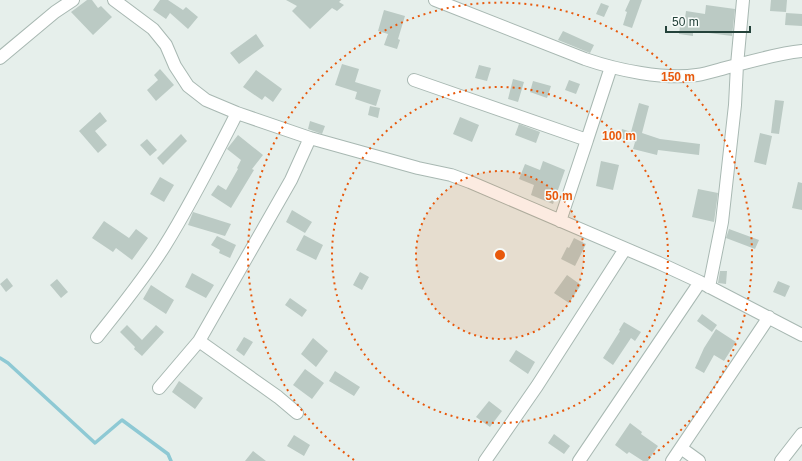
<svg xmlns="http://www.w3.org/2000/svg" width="802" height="461" font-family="Arial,sans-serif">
<rect width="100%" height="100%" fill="#e6efeb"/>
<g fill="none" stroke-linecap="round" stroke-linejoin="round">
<!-- stream -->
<path stroke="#8ec9d4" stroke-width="3.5" d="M 0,358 L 8,363 L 95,443 L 122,420 L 168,454 L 171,461"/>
</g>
<!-- building -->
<path fill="#bbcac4" d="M 87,0 L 92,0 L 98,8 L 101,6 L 112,17 L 93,35 L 71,12 Z
M 160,0 L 168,0 L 183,10 L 186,7 L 198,17 L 188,29 L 170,13 L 166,19 L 153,10 Z
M 286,0 L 341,0 L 339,2 L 344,5 L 337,11 L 332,8 L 310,29 L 292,11 L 297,6 Z
M 630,0 L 642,0 L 632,28 L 623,25 L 627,12 L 625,11 Z
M 771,0 L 787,0 L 786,12 L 770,11 Z
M 601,3 L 609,6 L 604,17 L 596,14 Z
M 706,5 L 735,9 L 732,36 L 693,31 L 693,36 L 679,34 L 680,26 L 684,26 L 686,11 L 705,14 Z
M 384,10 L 405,16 L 398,39 L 400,40 L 397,49 L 384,45 L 388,34 L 378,31 Z
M 786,13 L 802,14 L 802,26 L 785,25 Z
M 563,31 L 594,45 L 590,53 L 558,40 Z
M 256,34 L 264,46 L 239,64 L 230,53 Z
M 342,64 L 359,69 L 355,82 L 381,90 L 376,106 L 355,99 L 357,92 L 335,85 Z
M 479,65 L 491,68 L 487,81 L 475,78 Z
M 160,69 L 174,85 L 156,101 L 147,90 L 158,80 L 154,75 Z
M 256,70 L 282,89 L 273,102 L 265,96 L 262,100 L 243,87 Z
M 513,79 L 524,82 L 518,102 L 508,99 Z
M 569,80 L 580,84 L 576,94 L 565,90 Z
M 533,81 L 551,86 L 547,98 L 530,92 Z
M 775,100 L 784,101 L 779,134 L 771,133 Z
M 639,103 L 649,106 L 642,133 L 660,139 L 700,144 L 699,155 L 658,150 L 657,155 L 633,149 L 635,142 L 620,138 L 622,129 L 631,132 Z
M 370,106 L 380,108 L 378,118 L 368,115 Z
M 100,112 L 107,121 L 95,131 L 107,145 L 98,153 L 79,131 Z
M 460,117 L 479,125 L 472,142 L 453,134 Z
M 310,121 L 325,126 L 322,134 L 308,129 Z
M 519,124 L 540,132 L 536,143 L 515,135 Z
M 760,133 L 772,136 L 766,165 L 754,162 Z
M 181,134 L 187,141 L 163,165 L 157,158 Z
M 238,135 L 263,155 L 252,169 L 254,170 L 231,208 L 211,195 L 218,185 L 226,190 L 238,169 L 237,168 L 241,160 L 227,149 Z
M 147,139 L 157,150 L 150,156 L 140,145 Z
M 543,161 L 565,170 L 553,204 L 531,195 L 534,185 L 519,179 L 525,164 L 540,170 Z
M 601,161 L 619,165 L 613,190 L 596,186 Z
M 160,177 L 174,185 L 164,202 L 150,194 Z
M 798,182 L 802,183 L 802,210 L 792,208 Z
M 698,189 L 718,193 L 714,222 L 692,217 Z
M 292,210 L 312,222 L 305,233 L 286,222 Z
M 193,212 L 231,224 L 225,236 L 188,225 Z
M 104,221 L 129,238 L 136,229 L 148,238 L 132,260 L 116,248 L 113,252 L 92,238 Z
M 729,229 L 759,240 L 755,249 L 726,238 Z
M 304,235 L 323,245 L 316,260 L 296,250 Z
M 217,236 L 236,245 L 230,258 L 219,253 L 220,250 L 211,245 Z
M 574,238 L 586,244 L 575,266 L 561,259 L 567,247 L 569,248 Z
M 720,271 L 727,271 L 726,284 L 718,283 Z
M 360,272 L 369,277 L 362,290 L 353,285 Z
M 192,273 L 214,285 L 206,298 L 185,287 Z
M 567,275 L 581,285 L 569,303 L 554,293 Z
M 7,278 L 13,286 L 6,292 L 0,284 Z
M 57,279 L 68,292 L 61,298 L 50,285 Z
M 778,281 L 790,286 L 785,297 L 773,292 Z
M 151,285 L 174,300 L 166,314 L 143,299 Z
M 290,298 L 307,310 L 302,317 L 285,305 Z
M 702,314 L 717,325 L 712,332 L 697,321 Z
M 624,322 L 641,332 L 635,341 L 631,338 L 613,365 L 603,358 L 620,331 L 619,330 Z
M 127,325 L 142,340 L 156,325 L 164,332 L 142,356 L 134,349 L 135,347 L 120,332 Z
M 716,329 L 736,342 L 724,361 L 714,355 L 704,373 L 695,368 L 704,348 Z
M 244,337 L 253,342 L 244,356 L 236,350 Z
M 313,338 L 328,351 L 316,367 L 301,354 Z
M 516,350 L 535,362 L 528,374 L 509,361 Z
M 305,369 L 324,383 L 312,399 L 293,385 Z
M 335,371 L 360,387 L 354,396 L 329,381 Z
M 179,381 L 203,398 L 195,409 L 172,392 Z
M 489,401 L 502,411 L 490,427 L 476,417 Z
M 630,423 L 642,432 L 641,434 L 658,446 L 648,461 L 643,461 L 629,452 L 627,454 L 615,445 Z
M 554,434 L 570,446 L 564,454 L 548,443 Z
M 294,435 L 310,445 L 304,456 L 287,446 Z
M 253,451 L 266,461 L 245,461 Z"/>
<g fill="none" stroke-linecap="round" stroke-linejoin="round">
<defs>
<path id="street" d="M 114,0 L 153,29 L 166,45 L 175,66 L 188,86 L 206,100 L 237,113 L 310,138 L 418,168 L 451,175 L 470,182 L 659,263 L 700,282 L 802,335
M 435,0 L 585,59 C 617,70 664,80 697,75 C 704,74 711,72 718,70 C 746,63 773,54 802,51
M 0,58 L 55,12 L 73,0
M 414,80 L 587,140 L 611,67
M 560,221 L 587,140
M 709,287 L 722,222 L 735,105 L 737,65 L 743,0
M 97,337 C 120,308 144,279 164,247 C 191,204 214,158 237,113
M 199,341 L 278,397 L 297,413
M 159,388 L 199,341 L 291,180 L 310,138
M 681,448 L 699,461
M 485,461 L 537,386 L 625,249
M 579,461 L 700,282
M 672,461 L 769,317
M 781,461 L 802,434"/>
</defs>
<!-- street casing -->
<use href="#street" stroke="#a8b8b2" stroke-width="14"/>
<!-- street -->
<use href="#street" stroke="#fff" stroke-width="12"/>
</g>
<!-- distance rings -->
<circle cx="500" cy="255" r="84" fill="#e8590c" fill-opacity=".12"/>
<g fill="none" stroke="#e8590c" stroke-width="2" stroke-dasharray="2 4">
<circle cx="500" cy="255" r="84"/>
<circle cx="500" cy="255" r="168"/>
<path d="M354 460A252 252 0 1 1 646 460"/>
</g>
<circle cx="500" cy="255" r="6" fill="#e8590c" stroke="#f7fbf9" stroke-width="2"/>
<g font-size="12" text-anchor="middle" font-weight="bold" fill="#e8590c" stroke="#f7fbf9" stroke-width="3" stroke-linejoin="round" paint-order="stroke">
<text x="678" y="81">150 m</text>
<text x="619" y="140">100 m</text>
<text x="559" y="200">50 m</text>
</g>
<!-- scale -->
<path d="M666 26v6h84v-6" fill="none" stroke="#24423a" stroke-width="2"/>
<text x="672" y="26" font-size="12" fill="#24423a" stroke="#f7fbf9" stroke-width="3" paint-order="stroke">50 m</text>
</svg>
